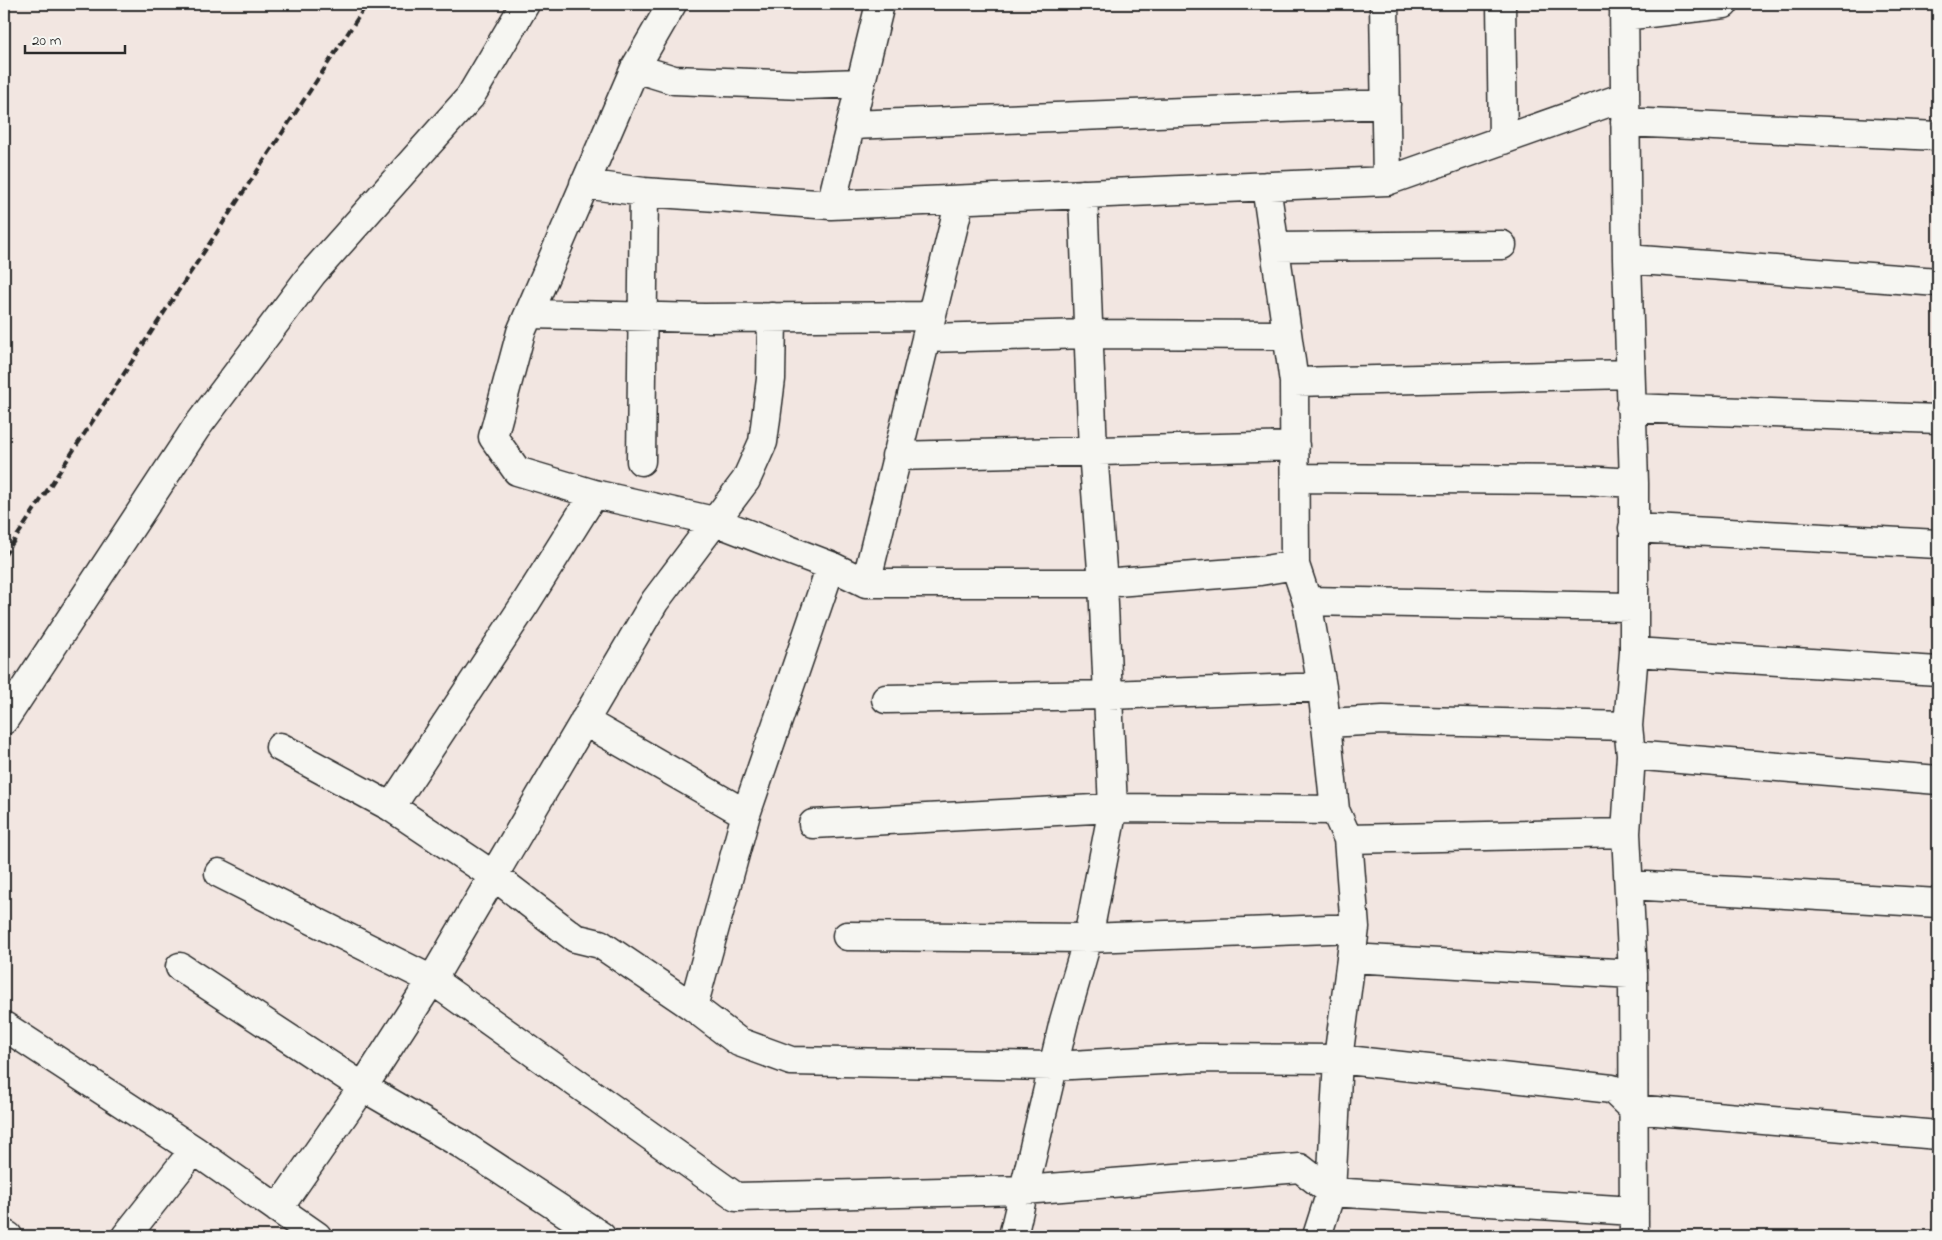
<svg xmlns="http://www.w3.org/2000/svg" width="1942" height="1240" font-family="'Indie Flower',sans-serif">
<rect width="100%" height="100%" fill="#f2e6e1"/>
<filter id="ink" filterUnits="userSpaceOnUse"><feTurbulence type="fractalNoise" baseFrequency=".02" numOctaves="2"/><feDisplacementMap in="SourceGraphic" scale="10" xChannelSelector="R" yChannelSelector="G"/><feConvolveMatrix kernelMatrix="1 2 1 2 8 2 1 2 1" color-interpolation-filters="sRGB"/></filter>
<g filter="url(#ink)">
<g fill="none" stroke-linecap="round" stroke-linejoin="round">
<defs>
<path id="minor" d="M 672,4 L 635,68 L 521,332 L 493,437 L 517,471 L 594,494 L 714,521 L 831,566 L 866,583 L 1103,583 L 1260,571 L 1295,565
M 1501,4 L 1503,140
M 1624,4 L 1627,259 L 1634,483 L 1634,652 L 1628,726 L 1631,755 L 1626,833 L 1633,974 L 1634,1236
M 1624,16 L 1724,4
M 635,68 L 674,80 L 804,85 L 861,83
M 1625,122 L 1938,136
M 851,125 L 1386,104
M 1387,181 L 1624,97
M 584,184 L 644,192 L 831,205 L 1387,181 L 1384,4
M 1266,186 L 1294,382 L 1295,565 L 1307,601 L 1322,687 L 1335,810 L 1348,839 L 1355,928 L 1338,1059 L 1331,1192 L 1317,1236
M 831,205 L 880,4
M 1275,247 L 1502,245
M 1627,259 L 1938,282
M 529,314 L 704,318 L 931,316
M 926,338 L 1089,334 L 1287,335
M 1294,382 L 1630,374
M 1631,408 L 1938,419
M 896,456 L 1295,446
M 641,461 L 644,192
M 1296,478 L 1583,480 L 1634,483
M 1633,528 L 1938,544
M 866,583 L 960,200
M 1307,601 L 1632,607
M 1634,652 L 1938,671
M 886,699 L 1108,695 L 1322,687
M 4,720 L 196,428 L 312,274 L 470,97 L 525,4
M 584,721 L 746,814
M 1326,723 L 1383,720 L 1628,726
M 280,747 L 391,807 L 494,876 L 575,938 L 600,944 L 693,1007 L 739,1042 L 791,1061 L 1053,1066 L 1198,1058 L 1338,1059 L 1612,1089 L 1633,1109 L 1938,1135
M 1631,755 L 1938,780
M 391,807 L 525,604 L 594,494
M 813,824 L 1113,808 L 1335,810
M 1348,839 L 1626,833
M 219,873 L 432,980 L 736,1197 L 1024,1190 L 1300,1168 L 1331,1192 L 1634,1211
M 1629,885 L 1938,903
M 847,936 L 1088,938 L 1355,928
M 1351,958 L 1633,974
M 180,967 L 363,1087 L 461,1144 L 601,1236
M 693,1007 L 746,814 L 831,566
M 4,1026 L 194,1150 L 317,1236
M 278,1209 L 363,1087 L 432,980 L 655,601 L 746,480 L 763,442 L 771,379 L 772,317
M 4,1234 L 8,1236
M 126,1236 L 194,1150
M 1013,1236 L 1064,1021 L 1088,938 L 1113,808 L 1103,583 L 1093,451 L 1083,194"/>
</defs>
<!-- minor casing -->
<use href="#minor" stroke="#2b2b2b" stroke-width="31"/>
<!-- minor -->
<use href="#minor" stroke="#f6f6f2" stroke-width="28"/>
<!-- rail -->
<path stroke="#2b2b2b" stroke-width="4" stroke-dasharray="8 4" stroke-linecap="butt" d="M 4,556 L 367,4"/>
</g>
</g>
<!-- margin -->
<rect width="1942" height="1240" fill="none" stroke="#f6f6f2" stroke-width="20"/>
<rect x="10" y="10" width="1922" height="1220" fill="none" stroke="#2b2b2b" stroke-width="2" filter="url(#ink)"/>
<!-- scale -->
<path d="M25 45v8h100v-8" fill="none" stroke="#2b2b2b" stroke-width="2.5"/>
<text x="32" y="45" font-size="15" fill="#2b2b2b" stroke="#f6f6f2" stroke-width="4" paint-order="stroke">20 m</text>
</svg>
